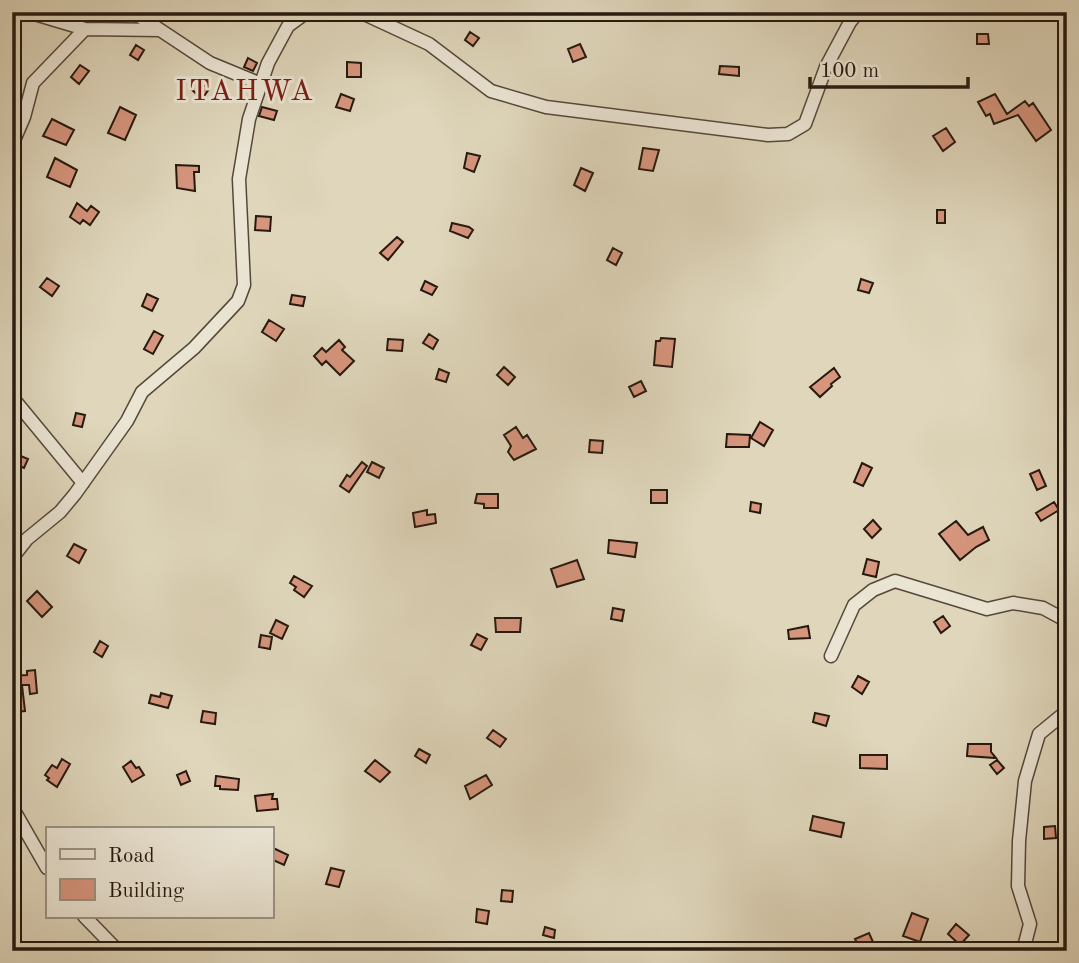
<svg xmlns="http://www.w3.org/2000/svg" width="1079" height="963" font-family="'Old Standard TT',serif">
<rect width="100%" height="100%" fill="#dfd6bb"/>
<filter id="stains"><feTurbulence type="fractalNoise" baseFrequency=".00286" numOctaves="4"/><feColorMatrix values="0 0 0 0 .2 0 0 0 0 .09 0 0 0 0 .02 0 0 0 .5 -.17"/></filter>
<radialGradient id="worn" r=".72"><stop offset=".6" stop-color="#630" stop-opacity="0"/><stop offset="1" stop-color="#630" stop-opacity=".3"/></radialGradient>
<!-- building -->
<path fill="#d6957d" stroke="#27190f" stroke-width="2" d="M 470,32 L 479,38 L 473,46 L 465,40 Z
M 977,34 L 988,34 L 989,44 L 977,44 Z
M 580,44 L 586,57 L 573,62 L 568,49 Z
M 136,45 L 144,50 L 138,60 L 130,55 Z
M 248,58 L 257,63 L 253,71 L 244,67 Z
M 347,62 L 361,63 L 361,77 L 347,77 Z
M 80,65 L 89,71 L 79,84 L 71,77 Z
M 720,66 L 739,67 L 739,76 L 719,74 Z
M 196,79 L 209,89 L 202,99 L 190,88 Z
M 341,94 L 354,99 L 350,111 L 336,107 Z
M 995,94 L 1007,114 L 1025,101 L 1029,106 L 1033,103 L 1051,130 L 1036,141 L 1018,115 L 994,124 L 990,114 L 986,116 L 978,102 Z
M 120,107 L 136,115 L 125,140 L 108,133 Z
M 262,107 L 277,111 L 274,120 L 259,116 Z
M 52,119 L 74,130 L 66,145 L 43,136 Z
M 946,128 L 955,142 L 943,151 L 933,136 Z
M 643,148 L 659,150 L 653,171 L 639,169 Z
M 467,153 L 480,156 L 474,172 L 464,168 Z
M 55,158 L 77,170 L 70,187 L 47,177 Z
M 176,165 L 199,166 L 199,172 L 194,172 L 195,191 L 177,188 Z
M 581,168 L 593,173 L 585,191 L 574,185 Z
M 77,203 L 87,211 L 91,206 L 99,212 L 90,225 L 83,220 L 80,224 L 70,217 Z
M 937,210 L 945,210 L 945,223 L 937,223 Z
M 256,216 L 271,217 L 270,231 L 255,230 Z
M 452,223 L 469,227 L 473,230 L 468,238 L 450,231 Z
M 397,237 L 403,242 L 388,260 L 380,253 Z
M 613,248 L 622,253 L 616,265 L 607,260 Z
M 47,278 L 59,286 L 52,296 L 40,287 Z
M 861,279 L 873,283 L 869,293 L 858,290 Z
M 425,281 L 437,287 L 432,295 L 421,290 Z
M 147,294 L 158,299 L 152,311 L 142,306 Z
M 292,295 L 305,297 L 303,306 L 290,304 Z
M 269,320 L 284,329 L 276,341 L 262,332 Z
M 154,331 L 163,336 L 153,354 L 144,349 Z
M 429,334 L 438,340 L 433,349 L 423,343 Z
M 661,338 L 675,339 L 672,367 L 654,365 L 656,341 L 660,341 Z
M 388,339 L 403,340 L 402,351 L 387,350 Z
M 339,340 L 345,347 L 342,350 L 354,361 L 340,375 L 326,361 L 322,365 L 314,356 L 322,348 L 326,352 Z
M 504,367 L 515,377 L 508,385 L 497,375 Z
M 834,368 L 840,377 L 831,384 L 832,386 L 820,397 L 810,387 Z
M 439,369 L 449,373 L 446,382 L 436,379 Z
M 641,381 L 646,391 L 634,397 L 629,387 Z
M 76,413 L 85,415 L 82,427 L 73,425 Z
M 760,422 L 773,430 L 764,446 L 751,438 Z
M 516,427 L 523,438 L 527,435 L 536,449 L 514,460 L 508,452 L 511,446 L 504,435 Z
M 727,434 L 750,435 L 749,447 L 726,447 Z
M 590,440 L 603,441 L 602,453 L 589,452 Z
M 16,454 L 28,459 L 24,468 L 12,463 Z
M 362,462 L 367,466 L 349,492 L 340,486 L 347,475 L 350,477 Z
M 372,462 L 384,468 L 379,478 L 367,472 Z
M 862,463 L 872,468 L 863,486 L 854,482 Z
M 1039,470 L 1046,486 L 1037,490 L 1030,474 Z
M 651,490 L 667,490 L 667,503 L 651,503 Z
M 477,494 L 498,494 L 498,508 L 484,508 L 484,504 L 475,503 Z
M 751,502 L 761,504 L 760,513 L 750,511 Z
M 1054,502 L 1059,510 L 1041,521 L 1036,513 Z
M 427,510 L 427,515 L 435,514 L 436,523 L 415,527 L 413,513 Z
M 873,520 L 881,529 L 872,538 L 864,529 Z
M 956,521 L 968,535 L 983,527 L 989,540 L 976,547 L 960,560 L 939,534 Z
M 609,540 L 637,543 L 635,557 L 608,553 Z
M 74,544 L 86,550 L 79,563 L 67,556 Z
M 867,559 L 879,562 L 876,577 L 863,574 Z
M 577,560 L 584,579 L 557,587 L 551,569 Z
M 294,576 L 312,586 L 304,597 L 294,590 L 296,587 L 290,583 Z
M 37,591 L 52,607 L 42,617 L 27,601 Z
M 613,608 L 624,610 L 622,621 L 611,619 Z
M 943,616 L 950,626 L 941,633 L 934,622 Z
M 495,618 L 521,618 L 520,632 L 496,632 Z
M 276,620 L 288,626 L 282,639 L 270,633 Z
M 808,626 L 810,638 L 789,639 L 788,630 Z
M 477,634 L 487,639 L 481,650 L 471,645 Z
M 261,635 L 272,637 L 270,649 L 259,647 Z
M 100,641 L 108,646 L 102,657 L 94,652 Z
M 35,670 L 37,693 L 30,694 L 29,685 L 22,685 L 25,711 L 16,712 L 15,698 L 12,698 L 12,676 L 27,675 L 27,671 Z
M 858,676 L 869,682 L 862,694 L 852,687 Z
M 161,693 L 172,696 L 168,708 L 149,703 L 151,695 L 160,697 Z
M 203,711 L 216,713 L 215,724 L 201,722 Z
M 815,713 L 829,716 L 826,726 L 813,722 Z
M 493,730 L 506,739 L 500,747 L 487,738 Z
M 968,744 L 991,744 L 991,752 L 996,758 L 967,756 Z
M 419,749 L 430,755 L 426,763 L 415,756 Z
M 860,755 L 887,755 L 887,769 L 860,768 Z
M 62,759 L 70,764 L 57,787 L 47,780 L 49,778 L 45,775 L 52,765 L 57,768 Z
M 375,760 L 390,772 L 380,782 L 365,771 Z
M 997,760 L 1004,768 L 997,774 L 990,765 Z
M 131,761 L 136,768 L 139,767 L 144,775 L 132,782 L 123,767 Z
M 186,771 L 190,781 L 181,785 L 177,775 Z
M 486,775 L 492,785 L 470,799 L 465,786 Z
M 216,776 L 239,779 L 238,790 L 220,789 L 220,786 L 215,786 Z
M 273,794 L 272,799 L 277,799 L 278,809 L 257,811 L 255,796 Z
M 813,816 L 844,823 L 841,837 L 810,830 Z
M 1055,826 L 1056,838 L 1044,839 L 1044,827 Z
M 271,847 L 288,855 L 284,865 L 271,859 Z
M 331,868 L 344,871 L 339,887 L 326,884 Z
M 502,890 L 513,891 L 512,902 L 501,901 Z
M 477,909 L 489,911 L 487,924 L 476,922 Z
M 912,913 L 928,919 L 920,942 L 903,936 Z
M 956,924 L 969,935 L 960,945 L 948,934 Z
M 545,927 L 555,930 L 554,938 L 543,935 Z
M 869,933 L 877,951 L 844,951 L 857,943 L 855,939 Z"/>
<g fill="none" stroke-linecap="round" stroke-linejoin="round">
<defs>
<path id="minor" d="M 28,12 L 85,29 L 160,30
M 133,12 L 210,63 L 261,84
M 360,12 L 429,44 L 491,91 L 546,107 L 768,135 L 788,134 L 805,124 L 826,67 L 850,22 L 858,12
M 12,145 L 24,117 L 33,83 L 85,29
M 12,397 L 83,483
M 12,558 L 27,539 L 60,512 L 75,494 L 127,421 L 142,392 L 194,348 L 238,301 L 244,285 L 239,179 L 249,119 L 268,63 L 288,26 L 307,12
M 831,656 L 854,605 L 873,590 L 895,581 L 987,609 L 1013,603 L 1043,608 L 1067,621
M 12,807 L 47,868
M 84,916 L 118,951
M 1023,951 L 1030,924 L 1018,886 L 1019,841 L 1025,781 L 1039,734 L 1067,711"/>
</defs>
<!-- minor casing -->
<use href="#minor" stroke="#55483a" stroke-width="15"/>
<!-- minor -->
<use href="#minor" stroke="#eae4d3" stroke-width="12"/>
</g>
<g text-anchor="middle" stroke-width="6" stroke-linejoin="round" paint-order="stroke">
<!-- quarter labels -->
<g font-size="30" letter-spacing="2" fill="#7a1f14" stroke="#eae4d3">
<text x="245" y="100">ITAHWA</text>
</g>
</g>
<!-- margin -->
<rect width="1079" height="963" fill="none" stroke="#dfd6bb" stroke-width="42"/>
<rect x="14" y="14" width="1051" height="935" fill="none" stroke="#27190f" stroke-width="3.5"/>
<rect x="21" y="21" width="1037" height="921" fill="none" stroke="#27190f" stroke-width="2"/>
<!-- legend -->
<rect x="46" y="827" width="228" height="91" fill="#eae4d3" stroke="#9c9385" stroke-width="2"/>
<rect x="60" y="849" width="35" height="10" fill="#eae4d3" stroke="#9c9385" stroke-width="2"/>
<text x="108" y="862" font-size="21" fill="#27190f">Road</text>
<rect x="60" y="879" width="35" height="21" fill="#d6957d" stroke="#9c9385" stroke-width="2"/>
<text x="108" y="897" font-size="21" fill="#27190f">Building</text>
<!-- scale -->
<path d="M810 77v10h158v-10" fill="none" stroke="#27190f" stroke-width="3.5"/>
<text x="820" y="77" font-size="21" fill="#27190f" stroke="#eae4d3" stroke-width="5" paint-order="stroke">100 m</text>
<rect width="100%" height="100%" filter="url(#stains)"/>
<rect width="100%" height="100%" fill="url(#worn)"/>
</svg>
